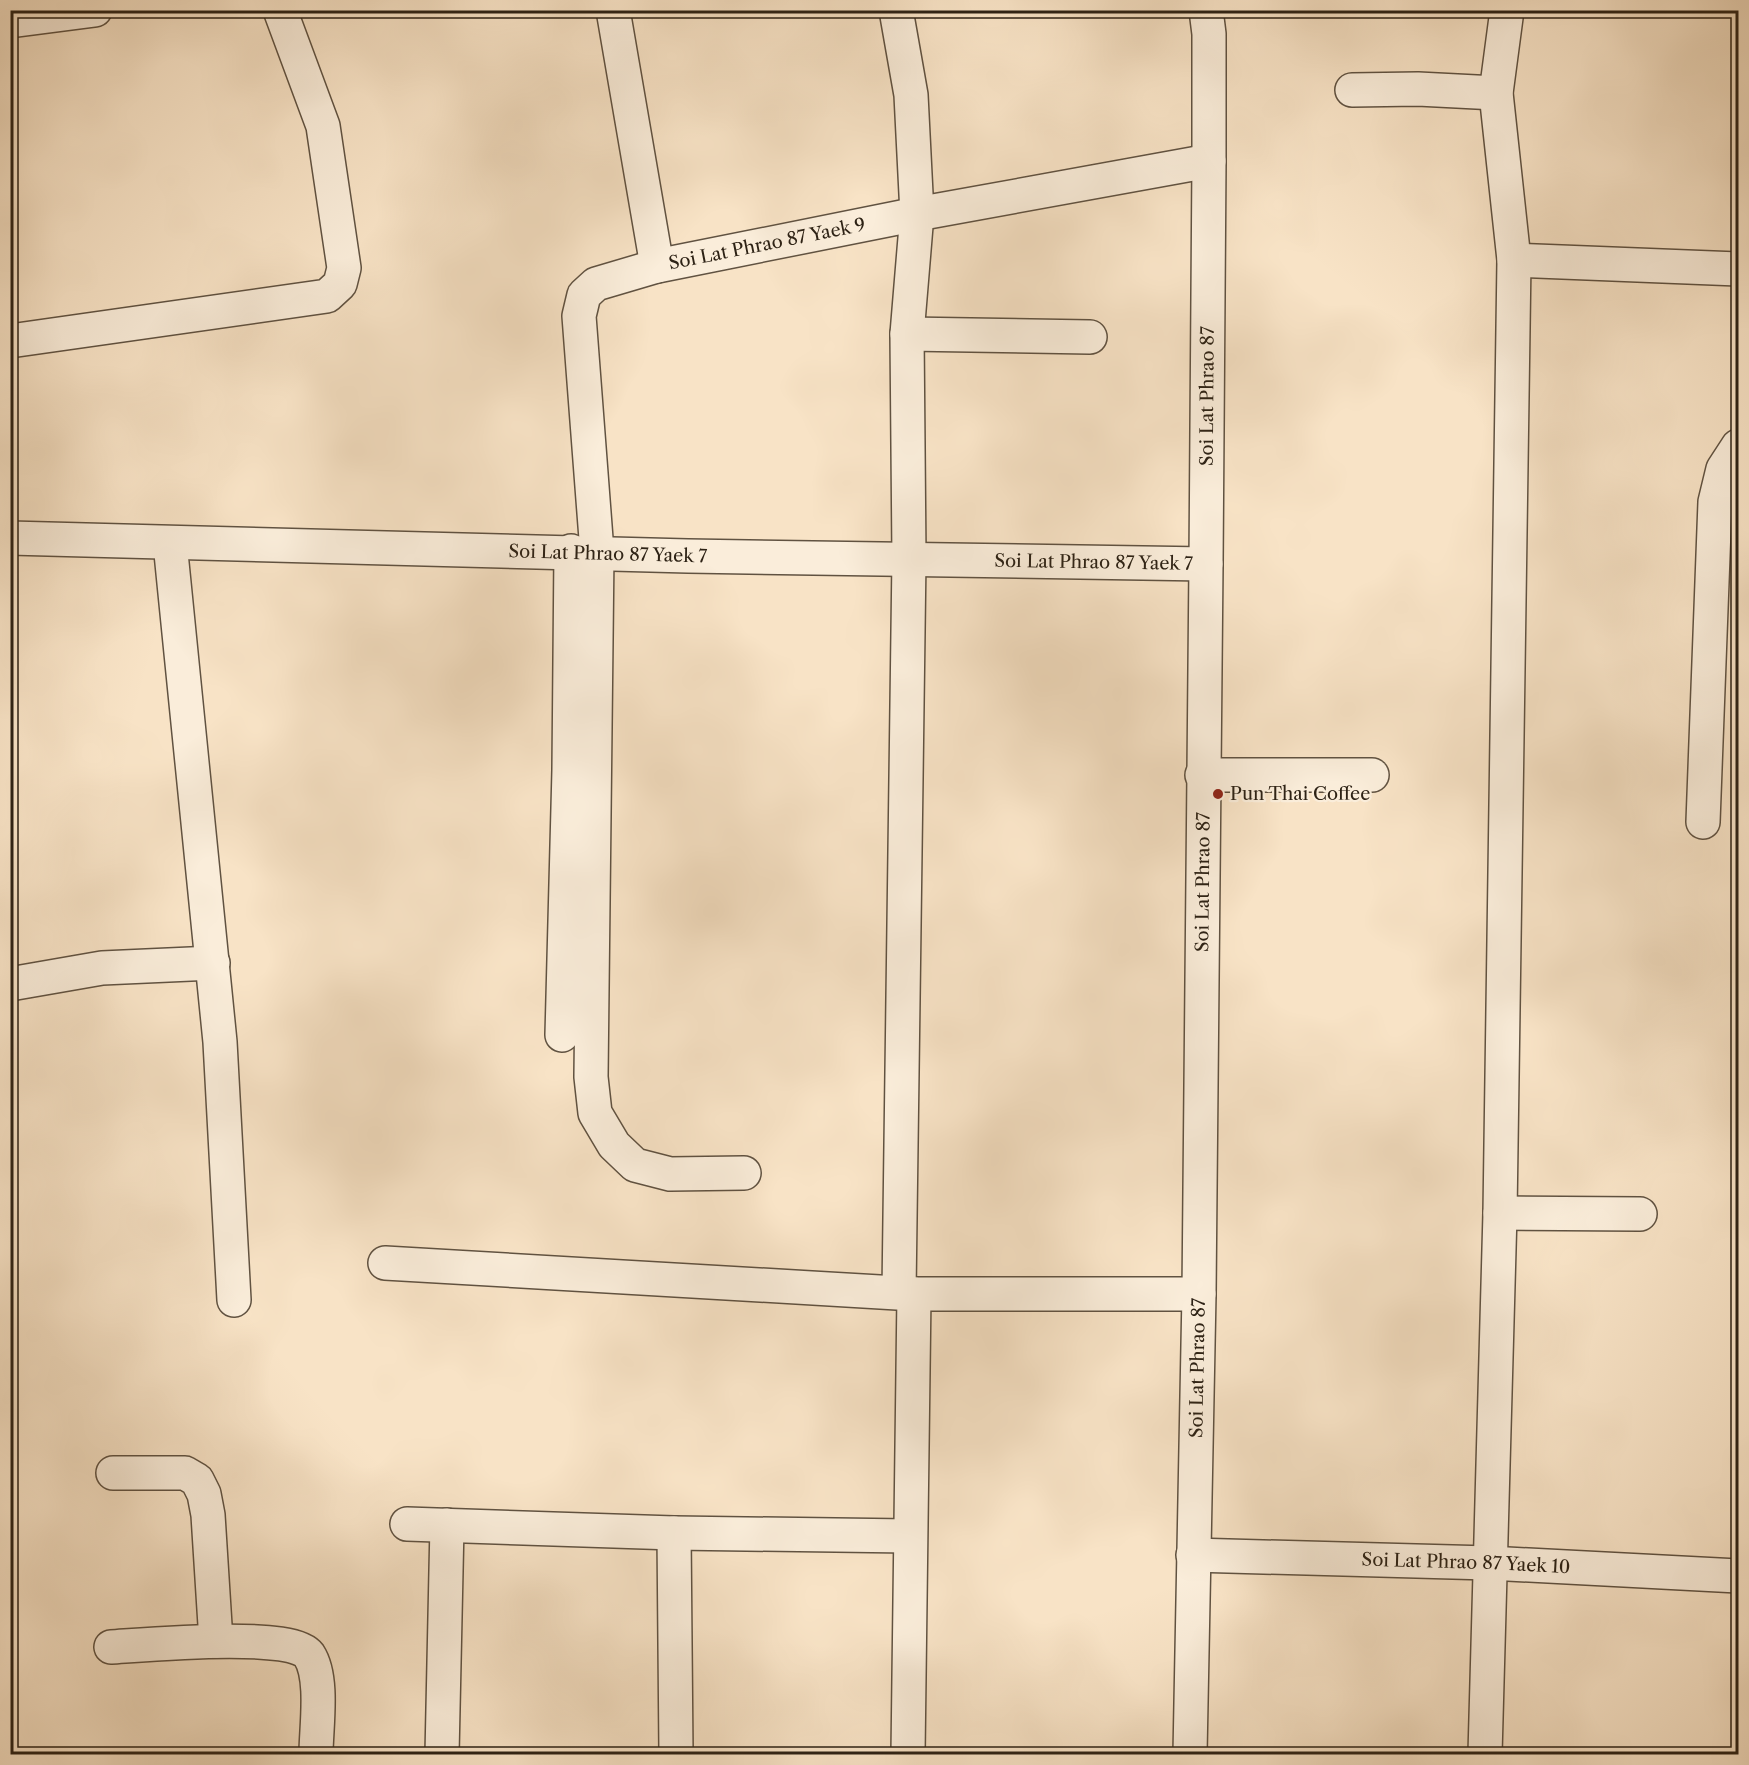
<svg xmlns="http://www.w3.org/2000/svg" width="1749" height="1765" font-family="'Libre Caslon Text',serif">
<rect width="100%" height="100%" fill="#f8e3c6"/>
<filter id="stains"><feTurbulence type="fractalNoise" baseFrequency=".00333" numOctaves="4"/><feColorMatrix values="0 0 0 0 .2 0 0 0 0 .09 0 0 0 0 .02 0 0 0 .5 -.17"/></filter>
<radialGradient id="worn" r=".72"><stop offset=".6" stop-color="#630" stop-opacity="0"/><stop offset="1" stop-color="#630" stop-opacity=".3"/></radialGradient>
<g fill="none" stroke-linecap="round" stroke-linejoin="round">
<defs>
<g id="minor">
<path d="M 613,10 L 657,266"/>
<path d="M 896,10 L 911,95 L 917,214 L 907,334 L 909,558 L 899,1292"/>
<path d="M 10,21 L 95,10"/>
<path d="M 1352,90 L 1418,89 L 1496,93"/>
<path d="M 1514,260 L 1738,269"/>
<path d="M 907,334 L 1090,337"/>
<path d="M 10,341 L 327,296 L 340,284 L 344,268 L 323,126 L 280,10"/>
<path id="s1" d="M 10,538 L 688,556 L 1206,564"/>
<path d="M 170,543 L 220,1042 L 234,1300"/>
<path d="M 1202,775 L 1372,775"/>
<path d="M 1703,822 L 1715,502 L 1723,469 L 1738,446"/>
<path d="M 10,984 L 102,968 L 213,963"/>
<path d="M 562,1035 L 569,770 L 571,551"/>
<path id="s2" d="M 744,1173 L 670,1174 L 635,1165 L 614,1145 L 595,1113 L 591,1077 L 597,552 L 579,316 L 584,295 L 596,284 L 657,266 L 917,214 L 1209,161"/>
<path d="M 1500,1213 L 1640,1214"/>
<path d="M 385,1263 L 914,1294 L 1199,1294"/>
<path d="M 113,1473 L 185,1473 L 197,1480 L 204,1494 L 208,1515 L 216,1641"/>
<path d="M 407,1524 L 674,1533 L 909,1536"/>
<path d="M 674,1533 L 676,1754"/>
<path id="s3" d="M 1193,1555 L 1489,1563 L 1738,1576"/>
<path d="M 111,1647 C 143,1645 292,1631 309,1655 C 324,1678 316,1728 316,1754"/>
<path d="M 442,1754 L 447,1525"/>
<path d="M 908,1754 L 914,1294"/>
<path id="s4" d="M 1190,1754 L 1199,1294 L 1206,564 L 1209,161 L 1209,34 L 1206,10"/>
<path d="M 1485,1754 L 1500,1213 L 1514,260 L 1496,93 L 1507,10"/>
</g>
</defs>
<!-- minor casing -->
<use href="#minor" stroke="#605241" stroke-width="36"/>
<!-- minor -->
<use href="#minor" stroke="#faedda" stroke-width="33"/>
</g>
<!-- markers -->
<circle fill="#8f2418" stroke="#faedda" stroke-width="2" cx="1218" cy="794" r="6"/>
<g text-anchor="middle" stroke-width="4.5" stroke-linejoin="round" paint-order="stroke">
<!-- street labels -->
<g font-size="18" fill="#2d2215" stroke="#faedda">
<text dy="6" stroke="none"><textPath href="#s2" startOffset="1188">Soi Lat Phrao 87 Yaek 9</textPath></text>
<text dy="6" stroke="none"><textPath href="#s4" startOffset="1358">Soi Lat Phrao 87</textPath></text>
<text dy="6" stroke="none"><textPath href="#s1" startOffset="598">Soi Lat Phrao 87 Yaek 7</textPath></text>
<text dy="6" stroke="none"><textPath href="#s1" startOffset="1084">Soi Lat Phrao 87 Yaek 7</textPath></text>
<text dy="6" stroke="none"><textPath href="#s4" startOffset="872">Soi Lat Phrao 87</textPath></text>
<text dy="6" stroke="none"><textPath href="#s4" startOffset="386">Soi Lat Phrao 87</textPath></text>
<text dy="6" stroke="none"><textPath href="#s3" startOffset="273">Soi Lat Phrao 87 Yaek 10</textPath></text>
</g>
<!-- poi labels -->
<g font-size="18" fill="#2d2215" stroke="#faedda" text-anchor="start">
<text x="1230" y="800">Pun Thai Coffee</text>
</g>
</g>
<!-- margin -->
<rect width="1749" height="1765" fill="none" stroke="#f8e3c6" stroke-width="36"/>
<rect x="12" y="12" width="1725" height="1741" fill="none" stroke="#2d2215" stroke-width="3"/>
<rect x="18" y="18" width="1713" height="1729" fill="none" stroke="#2d2215" stroke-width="1.5"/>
<rect width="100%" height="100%" filter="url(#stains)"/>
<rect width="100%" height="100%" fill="url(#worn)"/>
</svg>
